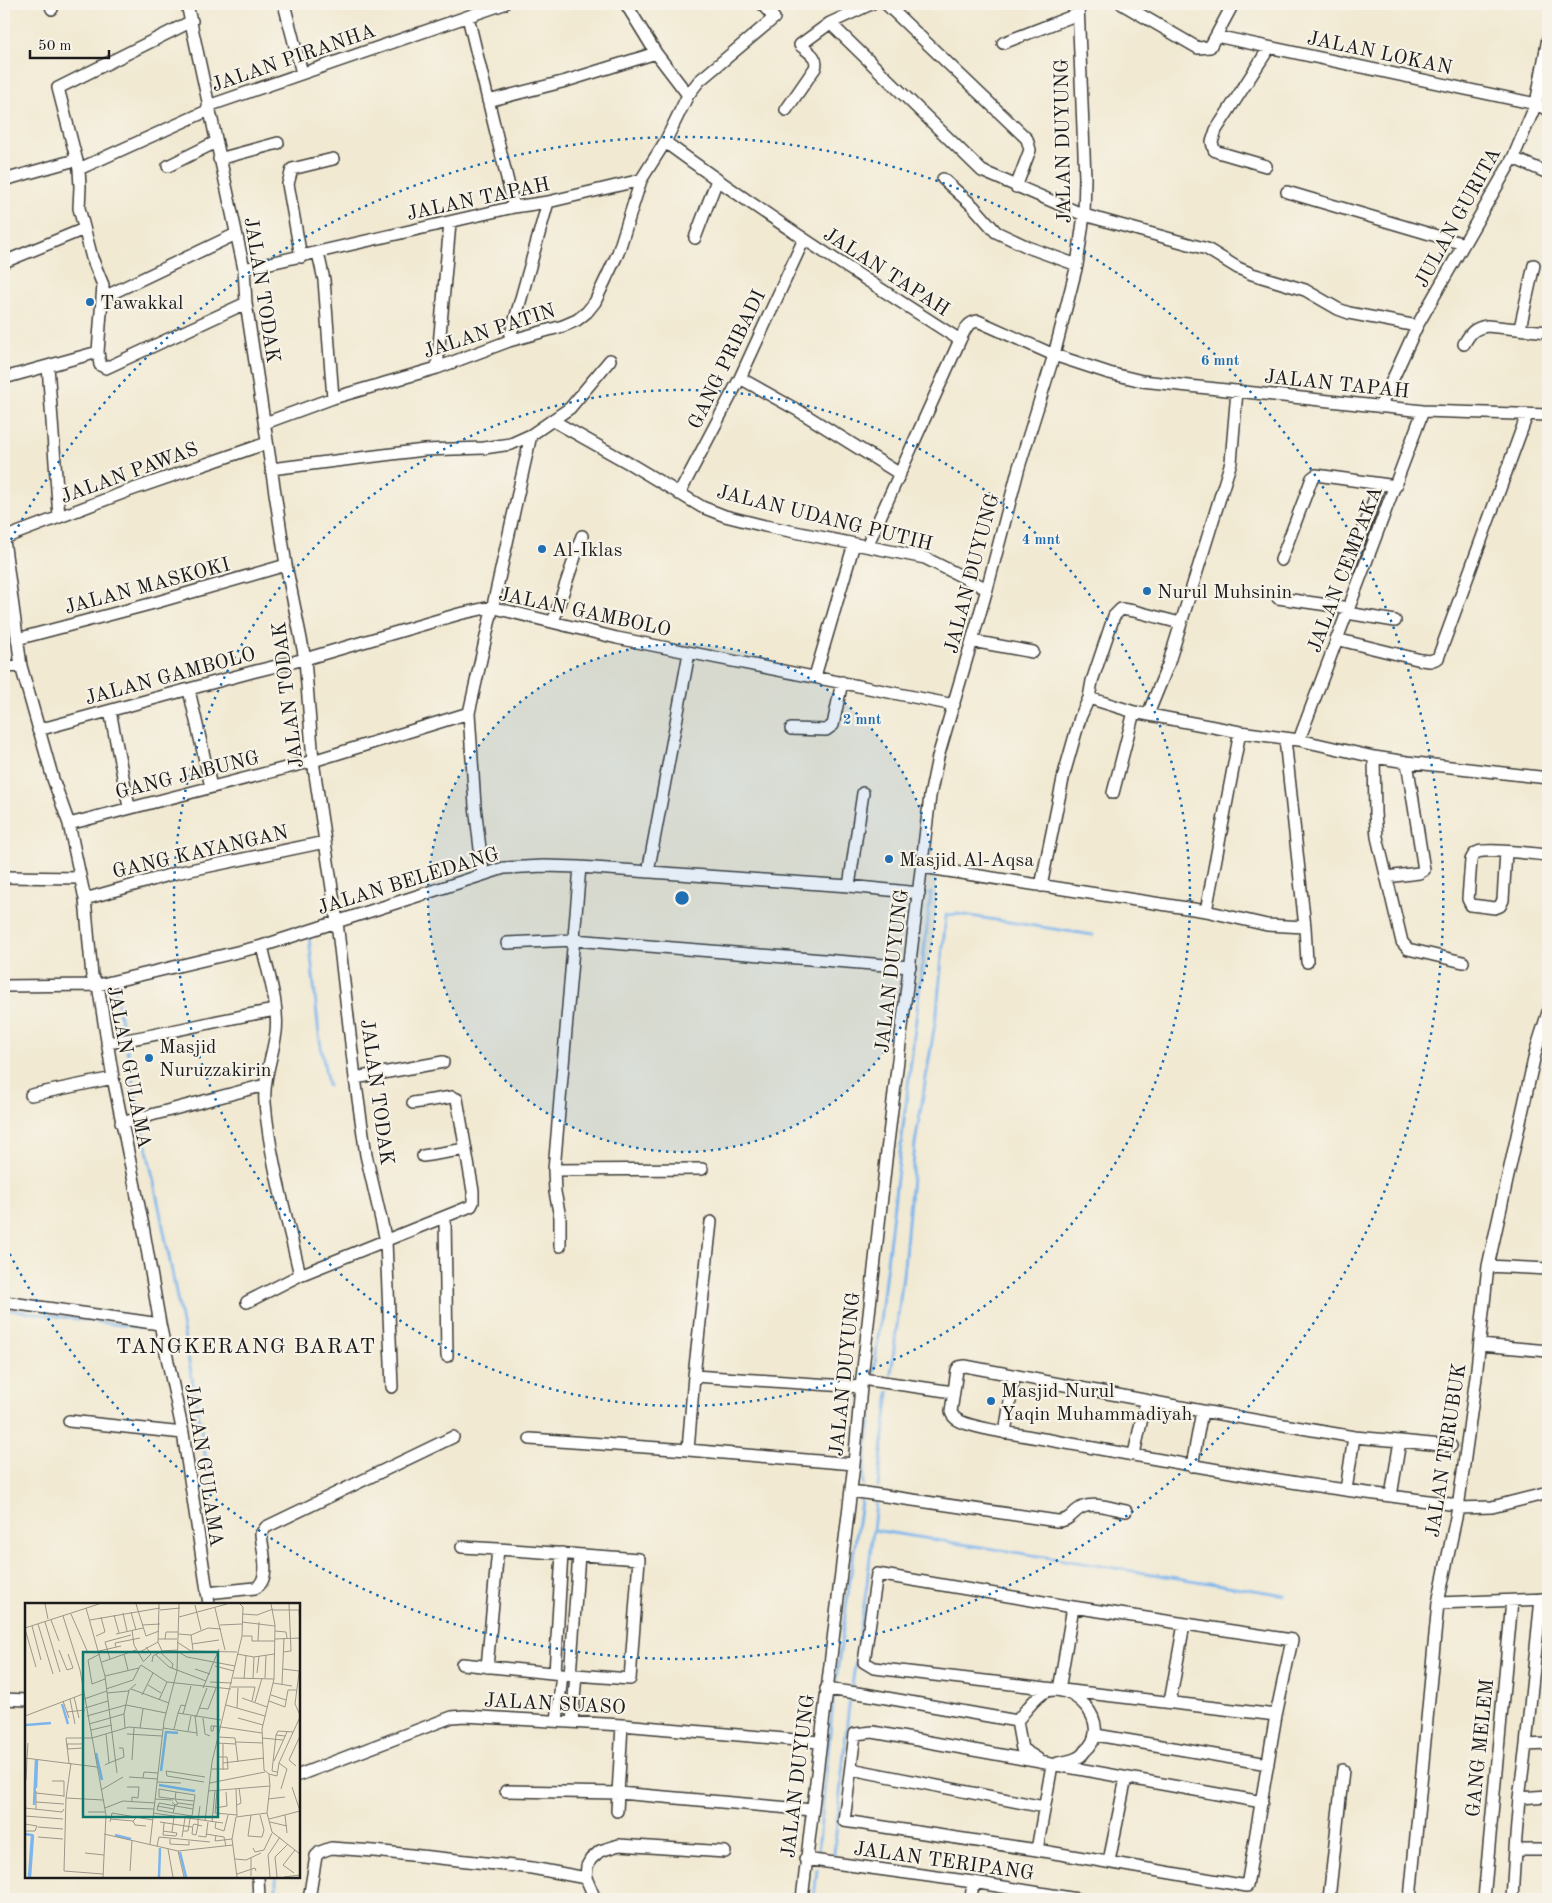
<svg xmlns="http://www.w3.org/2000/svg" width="1552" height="1903" font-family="'Old Standard TT',serif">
<rect width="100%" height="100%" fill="#f7f3e8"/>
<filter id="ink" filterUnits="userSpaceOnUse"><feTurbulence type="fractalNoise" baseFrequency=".02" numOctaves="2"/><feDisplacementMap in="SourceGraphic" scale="10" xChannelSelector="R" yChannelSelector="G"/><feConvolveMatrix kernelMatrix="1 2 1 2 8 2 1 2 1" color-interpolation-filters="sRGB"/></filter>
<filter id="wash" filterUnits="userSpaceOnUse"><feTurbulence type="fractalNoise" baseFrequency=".0096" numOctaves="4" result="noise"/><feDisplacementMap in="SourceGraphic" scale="20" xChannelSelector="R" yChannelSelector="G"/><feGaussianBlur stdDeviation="1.12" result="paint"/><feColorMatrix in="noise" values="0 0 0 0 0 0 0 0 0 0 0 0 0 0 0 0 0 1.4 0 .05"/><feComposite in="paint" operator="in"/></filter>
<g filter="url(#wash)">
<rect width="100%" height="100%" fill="#f1e9d2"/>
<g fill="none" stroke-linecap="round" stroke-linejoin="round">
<!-- stream -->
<path stroke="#7cb5ec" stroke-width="3" d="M 309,936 L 319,1035 L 328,1086
M 114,984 L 123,1033
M 127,1050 L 138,1109
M 142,1126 C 167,1242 190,1360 209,1478
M 4,1309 L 143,1328
M 874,1372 L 931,893 L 929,893
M 891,1374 L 904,1267 L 915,1144 L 937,1011 L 946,915 L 957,914 L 1093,935
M 863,1484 L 873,1389
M 878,1486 L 889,1392
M 873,1530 L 1285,1595
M 835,1687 L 861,1501
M 818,1852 L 834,1693
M 834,1854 L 848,1713 L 867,1584 L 876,1503
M 276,1877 L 276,1899
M 814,1899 L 817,1869"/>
</g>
</g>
<g filter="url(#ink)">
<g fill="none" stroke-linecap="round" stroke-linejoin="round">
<defs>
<path id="street" d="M 50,4 L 52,9
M 187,4 L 244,269 L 246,303 L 286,565 L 305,659 L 313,761 L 337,922 L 355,1078 L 366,1155 L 386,1241 L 392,1387
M 284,4 L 302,73
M 626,4 L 656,53 L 688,95
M 886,4 L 1027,139 L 1030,150 L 1016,187
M 1122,4 L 1198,48 L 1210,47 L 1233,4
M 468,17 L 514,207
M 192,21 L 58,88 L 79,169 L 80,187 L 79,208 L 92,258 L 103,285 L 98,352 L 100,365 L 106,368 L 246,303
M 830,23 L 982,171 L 1084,215 L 1207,249 L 1238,268 L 1252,274 L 1305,290 L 1338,309 L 1349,313 L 1417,326
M 1216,36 L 1536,104 L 1548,110
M 1003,43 L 1078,14
M 488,101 L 566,81 L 656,53
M 208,106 L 504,4
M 786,110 L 815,68 C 819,57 808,52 800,45 L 830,23 L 871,4
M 665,142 L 688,95 L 699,81 L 774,18 L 762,4
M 1513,158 L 1548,173
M 219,159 L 278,143
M 168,166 L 216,142
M 1266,166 L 1218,152 L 1214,150 L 1212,142 L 1216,130 L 1269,48
M 79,169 L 209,110
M 943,179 L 973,206 L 996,232 L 1030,248 L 1077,265
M 4,180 L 75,160
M 1287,192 L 1464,244
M 695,238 L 717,180
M 318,253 L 324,280 L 333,398
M 301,257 L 288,184 L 292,169 L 333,159
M 4,262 L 84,229
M 244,269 L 514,207 L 548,202 L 641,180 L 665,142 C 760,212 860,276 960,340 C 964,332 967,322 978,321 L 1054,355 L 1109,373 L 1142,381 L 1423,411 L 1548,415
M 102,298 L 236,234
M 1520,328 L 1534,265
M 509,341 L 548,202
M 1464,344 C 1470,333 1474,328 1487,326 L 1548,332
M 48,366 L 59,517
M 437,368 L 450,223
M 4,378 L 98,352
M 740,378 L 799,411 L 900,474
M 1380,407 L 1417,326 L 1513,158 L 1536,104 L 1548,38
M 552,420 L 632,465 L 702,507 L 725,516 L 765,526 L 925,558 L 987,589
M 265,423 L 333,398 L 437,368 L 509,341 L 563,326 L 577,320 L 587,312 L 595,302 L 618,253 L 641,180
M 271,469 L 424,450 L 484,448 L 511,444 L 531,435 L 570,408 L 610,360
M 679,494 L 740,378 L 804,239
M 4,538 L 128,491 L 267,443
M 4,540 L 21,666 L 53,779 L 69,824 L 85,899 L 92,976 L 98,985 L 113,1078 L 143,1226 L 160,1324 L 183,1433 L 209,1604
M 867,546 L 960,340
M 1281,560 L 1308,489 L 1312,478 L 1316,475 L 1396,486
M 1350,567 L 1380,484
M 1278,598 L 1349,608
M 1347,613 L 1395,621
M 553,622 L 582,536
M 1180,623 L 1134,611 L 1121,609 L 1114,616 L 1092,681 L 1089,698 L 1134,712 L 1240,732 L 1299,740 L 1374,757 L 1407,762 L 1548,778
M 17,639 L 154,603 L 286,565
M 1336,639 L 1421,660 L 1430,661 L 1438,658 L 1527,415
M 972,641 L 1033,652
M 4,667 L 21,666
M 815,676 L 854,544
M 189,690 L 211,787
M 110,711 L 129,807
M 1148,714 L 1168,665 L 1231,462 L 1237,391
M 791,729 L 826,730 L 833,725 L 842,682
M 38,730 L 252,672 L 305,659 L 459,614 L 491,607 L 617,638 L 954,705
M 1285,739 L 1305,927
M 1299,740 L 1423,411
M 1374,757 L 1375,813 L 1377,837 L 1402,942 L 1408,949 L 1463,962
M 1113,793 L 1134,712
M 69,824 L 313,761 L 469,713
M 1506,852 L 1503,900 L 1500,906 L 1495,908 L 1471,905 L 1468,899 L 1471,860 C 1473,856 1474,853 1478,852 C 1489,848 1535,854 1548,855
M 922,867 L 1206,911 L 1267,925 L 1305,927 L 1307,962
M 648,872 L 689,653
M 483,874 L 475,806 L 469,713 L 531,435
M 4,877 L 80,878
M 1386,877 L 1419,873 L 1424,870 L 1407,762
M 849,886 L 863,793
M 1041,886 L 1064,774 L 1080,718 L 1089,698
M 85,899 L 176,873 L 325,842
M 1206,911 L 1240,732
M 507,943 L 574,940 L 910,967
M 4,986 L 98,985 L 262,946 L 504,868 L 544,866 L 580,867 L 849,886 L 919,893
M 107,1043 C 164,1035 219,1019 276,1010
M 355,1078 L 443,1062
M 31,1095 L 113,1078
M 121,1123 L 265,1085
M 423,1156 L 466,1149
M 554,1170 L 702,1169
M 445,1218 L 447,1356
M 560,1246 L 560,1217 L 555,1192 L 554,1170 L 580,867
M 1488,1266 L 1548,1269
M 300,1275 L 471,1206 L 473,1202 L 473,1191 L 457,1099 L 452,1097 L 413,1103
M 4,1302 L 160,1324
M 247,1302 L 300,1275 C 287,1218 270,1161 265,1103 C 263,1078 273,1056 276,1032 C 279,1004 268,973 262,946
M 1480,1345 L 1548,1351
M 694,1376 L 711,1222
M 862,1379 L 953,1392
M 69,1421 L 183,1433
M 1005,1433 L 1014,1376
M 530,1439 L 688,1450 L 854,1464
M 688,1450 L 694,1376 L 861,1387
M 1134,1454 L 1146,1400
M 1192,1466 L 1202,1411
M 1346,1490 L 1354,1437
M 851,1491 L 1057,1521 C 1072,1521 1072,1511 1083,1507 C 1096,1502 1113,1509 1126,1511
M 1391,1496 C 1263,1480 1136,1455 1009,1433 C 997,1431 968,1426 958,1420 C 954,1418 952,1415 951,1412 L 957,1370 L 959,1367 L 965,1366 L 1202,1411 L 1354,1437 L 1400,1441
M 1450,1504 L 1391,1496 L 1400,1441 L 1451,1446
M 1458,1508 L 1492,1507 L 1548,1493
M 462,1547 L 498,1549 L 487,1667
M 498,1549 L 639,1559 L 630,1679 L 562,1674 L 557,1721
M 207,1593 L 255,1588 C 272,1580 262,1549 261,1534 L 266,1527 L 453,1437
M 1541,1599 L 1526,1745 L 1519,1798 L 1515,1850 L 1548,1850
M 1438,1603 L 1548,1599
M 462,1664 L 562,1674
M 555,1673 L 562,1553
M 570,1675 L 579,1555
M 826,1689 L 864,1694 L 1017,1721 C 1025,1711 1033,1700 1043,1693 C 1070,1678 1116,1724 1085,1751 C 1083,1754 1080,1757 1077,1758 C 1071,1761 1064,1762 1058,1763
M 1059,1690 L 1073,1607 L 877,1574 L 864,1662 L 874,1668 L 1276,1715
M 4,1699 L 26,1700
M 1170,1702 L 1184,1624
M 1017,1721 L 1022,1749 L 1038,1759
M 572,1722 L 576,1675
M 1096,1735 L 1268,1764
M 1526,1745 L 1548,1744
M 1052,1765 L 1037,1850 L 844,1821 L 855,1734 L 873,1732 L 1262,1802
M 851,1769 L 1044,1807
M 299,1775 L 452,1717 L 464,1716 L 622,1725 L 819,1742
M 506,1791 L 619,1793 L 812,1810
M 1519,1798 L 1548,1796
M 617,1811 L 622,1725
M 1037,1850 L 1247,1886 L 1276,1715 L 1292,1640 L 1073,1607
M 805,1859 L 973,1882 L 1077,1899
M 1109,1861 L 1126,1778
M 258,1877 L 259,1899
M 586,1878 L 587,1866 L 591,1859 L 600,1851 L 619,1845 L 725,1852
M 309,1899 L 316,1856 L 320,1852 L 331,1848 L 374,1851 L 532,1868 L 586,1878 L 595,1899
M 802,1899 L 854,1464 L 861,1387 L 887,1151 L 930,796 L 938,757 L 987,589 L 1019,467 L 1054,355 L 1077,265 L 1084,215 L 1085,178 L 1078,4
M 971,1899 L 973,1882
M 1329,1899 L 1343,1770
M 1410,1899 L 1438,1603 L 1458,1508 L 1476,1377 L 1488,1266 L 1536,1050 L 1548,1012
M 1484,1899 L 1512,1601
M 1512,1899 L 1515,1850"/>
</defs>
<!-- street casing -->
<use href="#street" stroke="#3c3b37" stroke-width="14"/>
<!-- street -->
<use href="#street" stroke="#fff" stroke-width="11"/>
</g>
</g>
<!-- distance rings -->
<circle cx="682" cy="898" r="254" fill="#1f6fb2" fill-opacity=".12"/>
<g fill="none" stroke="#1f6fb2" stroke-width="2.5" stroke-dasharray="2.5 5">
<circle cx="682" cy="898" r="254"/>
<circle cx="682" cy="898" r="508"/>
<path d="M4 553A761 761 0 1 1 4 1243"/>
</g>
<!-- markers -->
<g fill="#1f6fb2" stroke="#f7f3e8" stroke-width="2">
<circle cx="90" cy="302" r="5"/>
<circle cx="542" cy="549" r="5"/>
<circle cx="1147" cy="591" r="5"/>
<circle cx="889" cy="859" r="5"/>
<circle cx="149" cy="1058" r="5"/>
<circle cx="991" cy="1401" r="5"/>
</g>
<g text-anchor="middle" stroke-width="4.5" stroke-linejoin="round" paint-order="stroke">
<!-- street labels -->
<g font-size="20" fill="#1c1c1c" stroke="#f7f3e8">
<text transform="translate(1380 52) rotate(12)" y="7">JALAN LOKAN</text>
<text transform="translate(293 57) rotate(-19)" y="7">JALAN PIRANHA</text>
<text transform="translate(1062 141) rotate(-91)" y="7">JALAN DUYUNG</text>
<text transform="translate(478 198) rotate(-12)" y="7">JALAN TAPAH</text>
<text transform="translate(1457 217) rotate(-61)" y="7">JULAN GURITA</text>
<text transform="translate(887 271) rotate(33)" y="7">JALAN TAPAH</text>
<text transform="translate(263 290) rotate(81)" y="7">JALAN TODAK</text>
<text transform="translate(489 330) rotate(-18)" y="7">JALAN PATIN</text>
<text transform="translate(726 359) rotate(-64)" y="7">GANG PRIBADI</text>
<text transform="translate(1337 383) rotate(6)" y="7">JALAN TAPAH</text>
<text transform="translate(129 472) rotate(-20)" y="7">JALAN PAWAS</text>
<text transform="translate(825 517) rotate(14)" y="7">JALAN UDANG PUTIH</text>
<text transform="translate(1344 569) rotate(-69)" y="7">JALAN CEMPAKA</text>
<text transform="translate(971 573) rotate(-75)" y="7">JALAN DUYUNG</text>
<text transform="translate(147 585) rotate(-15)" y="7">JALAN MASKOKI</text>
<text transform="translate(585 611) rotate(12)" y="7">JALAN GAMBOLO</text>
<text transform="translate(170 675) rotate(-15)" y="7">JALAN GAMBOLO</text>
<text transform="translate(287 695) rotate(-97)" y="7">JALAN TODAK</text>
<text transform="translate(187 774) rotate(-14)" y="7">GANG JABUNG</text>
<text transform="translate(200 851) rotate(-13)" y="7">GANG KAYANGAN</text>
<text transform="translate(408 880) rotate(-17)" y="7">JALAN BELEDANG</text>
<text transform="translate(891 971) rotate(-83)" y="7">JALAN DUYUNG</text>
<text transform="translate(130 1067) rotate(79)" y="7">JALAN GULAMA</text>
<text transform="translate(378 1092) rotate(82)" y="7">JALAN TODAK</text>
<text transform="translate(844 1374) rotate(-84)" y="7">JALAN DUYUNG</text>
<text transform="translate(1445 1450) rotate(-81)" y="7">JALAN TERUBUK</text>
<text transform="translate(205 1465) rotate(81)" y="7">JALAN GULAMA</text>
<text transform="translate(555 1703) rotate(3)" y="7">JALAN SUASO</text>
<text transform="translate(1479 1748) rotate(-84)" y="7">GANG MELEM</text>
<text transform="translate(797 1776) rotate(-83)" y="7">JALAN DUYUNG</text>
<text transform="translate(944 1860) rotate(8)" y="7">JALAN TERIPANG</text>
</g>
<!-- poi labels -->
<g font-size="20" fill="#1c1c1c" stroke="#f7f3e8" text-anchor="start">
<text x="100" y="309">Tawakkal</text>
<text x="552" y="556">Al-Iklas</text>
<text x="1157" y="598">Nurul Muhsinin</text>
<text x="899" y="866">Masjid Al-Aqsa</text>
<text x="159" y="1053">Masjid<tspan x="159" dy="23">Nuruzzakirin</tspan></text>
<text x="1001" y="1397">Masjid Nurul<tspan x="1001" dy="23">Yaqin Muhammadiyah</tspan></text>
</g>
<!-- quarter labels -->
<g font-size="22" letter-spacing="1" fill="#1c1c1c" stroke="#f7f3e8">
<text x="246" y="1353">TANGKERANG BARAT</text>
</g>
</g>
<!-- overview -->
<g transform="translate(25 1603)">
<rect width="275" height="275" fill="#f1e9d2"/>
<path fill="none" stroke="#7cb5ec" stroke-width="2.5" d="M 37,101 L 43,121M 1,122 L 26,120M 71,150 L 77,177M 136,168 L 141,129 L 153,130M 134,182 L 170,188M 11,185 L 12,157M 9,202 L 11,157M 0,231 L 7,232 L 4,274M 90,232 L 106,236M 155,249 L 161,274M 5,274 L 8,232M 134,274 L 135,245"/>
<path fill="none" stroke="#9c9789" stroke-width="1" d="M 20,1 L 23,16M 111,1 L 121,33 L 134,28M 134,1 L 133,39 L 137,48M 170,2 L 176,27M 61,5 L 80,73 L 92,170M 190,5 L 200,47M 135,7 L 155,5M 248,7 L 275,7M 274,7 L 275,24M 106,9 L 111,27M 98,10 L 102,28M 46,11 L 63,50M 217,11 L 232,12 L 248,6M 89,12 L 94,30M 38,13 L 55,67 L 81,212 L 78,274M 154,14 L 202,1M 26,17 L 34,38M 65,17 L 135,5M 20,19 L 35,69M 217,19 L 250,23M 13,21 L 28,71M 117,22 L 135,21M 195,22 L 217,21M 7,23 L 16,57M 0,25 L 74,1M 0,26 L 11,64M 107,27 L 109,42 L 118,58M 250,28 L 261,29 L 262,35M 91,31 L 118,25M 153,31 L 166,32 L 183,25 L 196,26M 166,32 L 168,47M 71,33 L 80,29 L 76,14M 217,33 L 227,33 L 227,38 L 250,38M 133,36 L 152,36M 140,36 L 141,29 L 153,29M 250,36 L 275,35M 233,38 L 234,19M 152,39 L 166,48 L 212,49M 167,41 L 194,37M 91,44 L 90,40 L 115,35M 34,47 L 42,67 L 48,65 L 43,51M 74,48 L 96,43M 152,48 L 162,54 L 210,63M 135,49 L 148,61 L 147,65M 258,49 L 266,48 L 264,1M 113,50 L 133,39M 75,51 L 63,57 L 67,81 L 80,76M 99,51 L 103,67M 130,51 L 144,64 L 181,78M 212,51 L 229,54 L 249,51M 85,56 L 80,39 L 106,32M 77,59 L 111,47M 118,59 L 126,51 L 121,44M 127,59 L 128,53 L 137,48 L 152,47M 275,62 L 270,101 L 275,112M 190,63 L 209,68M 170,66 L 185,71M 258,66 L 274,68M 232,70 L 234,53M 80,73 L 114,65 L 116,62 L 142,79 L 206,86M 208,75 L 249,76M 228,75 L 229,54M 240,75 L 241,52M 219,76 L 221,52M 185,79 L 207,80M 248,80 L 267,83M 257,81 L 259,35M 123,82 L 136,90M 206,84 L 230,84 L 227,98M 178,85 L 194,46M 81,86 L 108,77 L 114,65M 106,86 L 144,100M 82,90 L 103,88 L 111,81M 117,92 L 128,70M 246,92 L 261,97M 49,94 L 54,115M 217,95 L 242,104M 45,96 L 50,121M 59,96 L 82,88M 134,97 L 142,79M 38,98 L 44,115M 244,98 L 260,104 L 263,87 L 272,87M 230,99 L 237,75M 201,102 L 240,113M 161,103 L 156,102 L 153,110 L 196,117M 60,105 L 83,98M 174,105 L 183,106 L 191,85M 212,105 L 213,85M 42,109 L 60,107M 158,111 L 166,83M 0,113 L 58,91M 62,113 L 101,102 L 141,110M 170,113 L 172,130M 171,114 L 182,85M 178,115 L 180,131 L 185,133M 213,115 L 238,122M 64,121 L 99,111M 186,123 L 189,123 L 188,128 L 186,128 ZM 189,123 L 237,130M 100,125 L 99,111 L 104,87M 115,125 L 118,106M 138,125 L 172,130 L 172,133M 149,126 L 153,110M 66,127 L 87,122M 163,128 L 166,113M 102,131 L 137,133M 251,132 L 247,168 L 252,169M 260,133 L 251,132 L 253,128 L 268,129M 194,134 L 210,135 L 213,159M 237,135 L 258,137M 211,139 L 238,140M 192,140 L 211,141M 42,141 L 58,141 L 58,145 L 43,146 ZM 0,155 L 72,164M 2,155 L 3,140M 107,157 L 109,125M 249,158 L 262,129M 44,160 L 41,135 L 67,135 L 104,124 L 138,127M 46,160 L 41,195 L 39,268 L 78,271M 84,160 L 99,154 L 98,145 L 94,145M 198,160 L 239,155M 254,160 L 262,166 L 256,186M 80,162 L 84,160 L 81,131M 271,163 L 264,157 L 275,133M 187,166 L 203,166 L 202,154 L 194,154M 198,167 L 198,141M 141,168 L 142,173 L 179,179M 141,168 L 180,174M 244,171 L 252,173 L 254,160 L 275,114M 104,174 L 133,176M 118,175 L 119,169 L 133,170M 1,177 L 2,155M 27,178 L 39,178 L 39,194M 132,179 L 156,180M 185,180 L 240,169M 102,184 L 114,184 L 113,195 L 107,194 L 107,199M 267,184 L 275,208M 211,186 L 212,213M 76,187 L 98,174M 183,188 L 245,183M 192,188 L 190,210 L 212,212M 11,190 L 39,193M 41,195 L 78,197M 130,196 L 148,197M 243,196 L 260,194M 11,199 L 39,201M 147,199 L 150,202 L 153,201 L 150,196 L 151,189 L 134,186 L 134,194 L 150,196 L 169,198M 153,200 L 168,202M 150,202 L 148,210 L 132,207 L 134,200 L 168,206M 212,202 L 216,200 L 214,185M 132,203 L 149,206M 175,203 L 173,217 L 173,222 L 171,232 L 167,231 L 168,222 L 169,221 L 177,223M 0,205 L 37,209 L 39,206M 80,205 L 98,198 L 130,200M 102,205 L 129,206M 190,205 L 202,203 L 201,189M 11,206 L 11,188M 63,209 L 80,209M 128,210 L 198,220M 148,210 L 167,213 L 170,192 L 151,189M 242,210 L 247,229 L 275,251M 260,212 L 262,230M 0,213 L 38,216M 85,216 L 108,218 L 111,215M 244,216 L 275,208M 108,218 L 110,222 L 121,223M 180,218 L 187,159 L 217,33 L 218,4 L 215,1M 85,219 L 87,210 L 128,217M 135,219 L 167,224M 187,219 L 190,188M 191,219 L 190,225 L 199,228 L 203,212M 245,219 L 262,223M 139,220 L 138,232 L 151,233M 0,221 L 12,223 L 10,228 L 0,228M 13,224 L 38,226M 138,228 L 152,230 L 151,233M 158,228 L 163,228 L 165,216M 147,229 L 149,214M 79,231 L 153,248 L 208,242M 181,231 L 199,234 L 201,243M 191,232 L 190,238 L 207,236M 173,233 L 181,234 L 183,219M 223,233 L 237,234 L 239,227 L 235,212M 223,233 L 226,212M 13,234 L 38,236M 157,234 L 160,215M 145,236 L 145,241 L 164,242 L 164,238M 125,241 L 139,118 L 152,68 L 154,1M 132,243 L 134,234 L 185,239M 228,245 L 230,249 L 239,247 L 247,230M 143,246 L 148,274M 153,248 L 159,274M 60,250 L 79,252M 226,255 L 226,273M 210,256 L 221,257 L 236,250M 105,268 L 107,237M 269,270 L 258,262 L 270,247M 212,271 L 230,265 L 231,268M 212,274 L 207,236 L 211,214 L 242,210 L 245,183 L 244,171 L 239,167 L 237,126 L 249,76 L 250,22 L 246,1M 245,274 L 243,252 L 255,234M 252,274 L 250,254 L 263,241M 259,274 L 275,272"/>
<path fill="#0f766e" fill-opacity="0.15" stroke="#0f766e" stroke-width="2.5" d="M 58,49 L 193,49 L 193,214 L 58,214 Z"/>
<rect width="275" height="275" fill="none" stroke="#1c1c1c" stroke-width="2.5"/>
</g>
<circle cx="682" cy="898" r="8" fill="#1f6fb2" stroke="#f7f3e8" stroke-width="2.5"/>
<g font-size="15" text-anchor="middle" font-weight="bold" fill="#1f6fb2" stroke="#f7f3e8" stroke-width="4.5" stroke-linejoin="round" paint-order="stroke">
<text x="1220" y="365">6 mnt</text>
<text x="1041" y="544">4 mnt</text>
<text x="862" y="724">2 mnt</text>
</g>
<!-- margin -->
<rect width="1552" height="1903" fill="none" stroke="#f7f3e8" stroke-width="20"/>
<!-- scale -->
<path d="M30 50v8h79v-8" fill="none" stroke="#1c1c1c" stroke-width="2.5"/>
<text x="38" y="50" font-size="15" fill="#1c1c1c" stroke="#f7f3e8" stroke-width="4" paint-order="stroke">50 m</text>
</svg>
